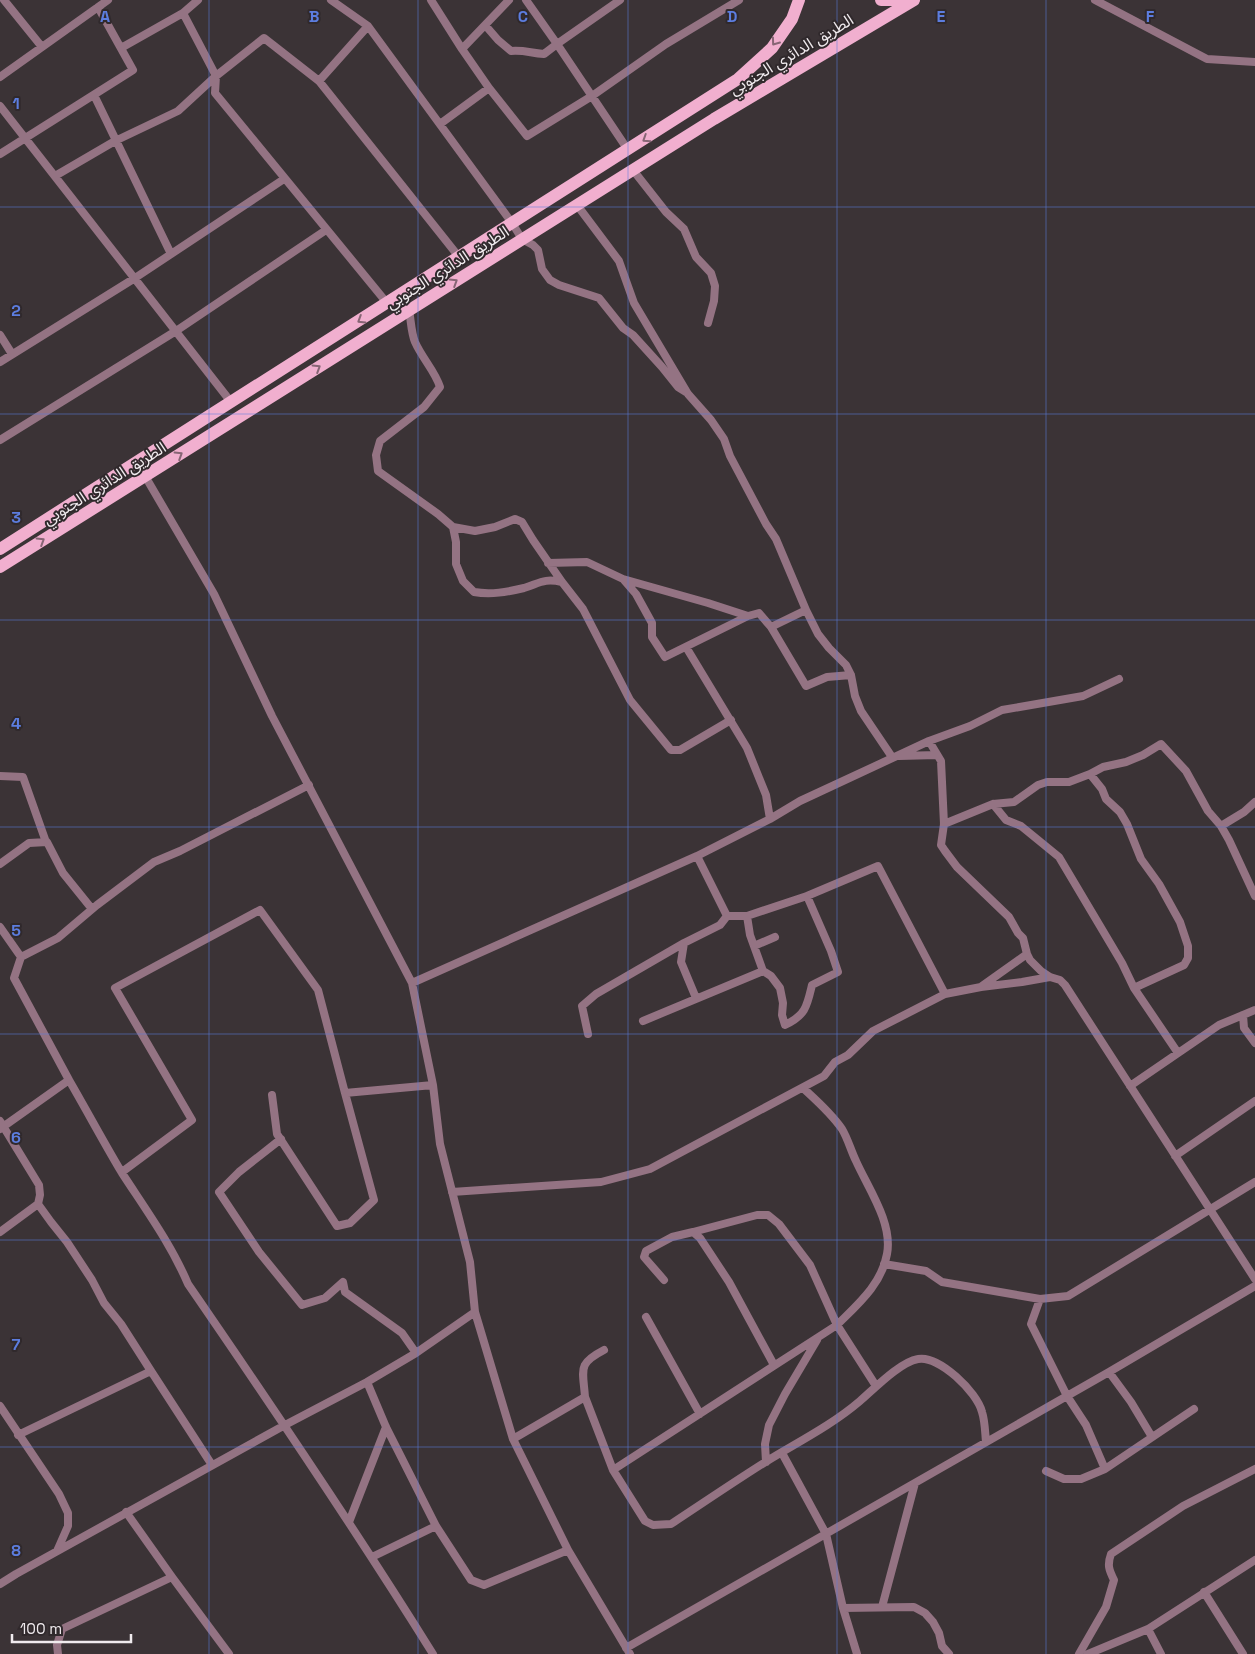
<svg xmlns="http://www.w3.org/2000/svg" width="1255" height="1654" font-family="'Space Grotesk','Noto Sans Arabic',sans-serif">
<rect width="100%" height="100%" fill="#3b3336"/>
<g fill="none" stroke-linecap="round" stroke-linejoin="round">
<!-- street -->
<path stroke="#947383" stroke-width="8" d="M 4,0 L 42,47
M 331,0 L 368,26 L 512,223 L 522,239 L 533,245 L 538,250 L 542,269 L 550,280 L 559,285 L 599,298 L 623,328 L 633,335 L 662,367 L 678,387 L 686,392
M 431,0 L 462,49
M 620,0 L 557,44 L 628,150
M 1095,0 L 1207,59 L 1255,62
M 183,13 L 198,0
M 485,25 L 498,40 L 511,51 C 525,50 530,53 544,54 L 557,44 L 526,0
M 121,48 L 183,13 L 216,76 L 215,93 L 387,303
M 0,77 L 108,0
M 319,81 L 368,26
M 489,88 L 462,49 L 509,0
M 94,95 L 171,254
M 0,106 L 231,402
M 440,124 L 489,88 L 527,136 L 592,96 L 666,44 L 739,0
M 0,154 L 133,70 L 98,7
M 633,170 L 666,212 L 684,229 L 696,257 L 711,273 L 715,286 L 714,301 L 708,323
M 55,176 L 115,141 L 178,111 L 216,76 L 264,38 L 319,81 L 459,257
M 577,205 L 619,261 L 634,303 L 688,394 L 711,420 L 724,439 L 730,456 L 766,524 L 776,539 L 806,610 L 818,634 L 829,648 L 846,665 L 851,675 L 855,696 L 861,711 L 892,757
M 409,310 C 411,320 411,332 415,342 C 422,358 435,371 440,387 L 424,407 L 380,441 L 376,455 L 378,471 L 438,514 L 453,527 L 456,542 L 456,564 L 463,581 L 474,592 C 491,595 507,592 524,588 C 540,583 544,578 562,582 L 583,609 L 630,700 L 671,750 L 680,750 L 731,720
M 0,335 L 12,354
M 0,362 L 135,278 L 284,179
M 0,440 L 176,331 L 326,230
M 145,476 L 214,594 L 272,716 L 412,983 L 433,1085 L 440,1144 L 470,1262 L 475,1312 L 513,1439 L 568,1550 L 630,1654
M 453,527 L 475,531 L 495,527 L 515,519 L 522,522 L 533,540 L 562,582
M 548,563 L 587,562 L 623,579 L 636,594 L 652,623 L 652,637 L 665,657 L 748,616 L 759,613 L 771,627 L 806,686 L 827,677 L 851,675
M 623,579 L 708,603 L 748,616
M 771,627 L 806,610
M 686,647 L 747,748 L 766,795 L 770,819
M 929,741 L 941,761 L 944,824 L 941,845 L 945,851 L 957,867 L 1009,917 L 1018,933 L 1023,938 L 1027,954 L 1030,960 L 1041,971 L 1050,977 L 1060,980 L 1065,985 L 1255,1279
M 899,756 L 937,755
M 1090,774 L 1102,789 L 1106,799 L 1120,812 L 1127,824 L 1141,859 L 1159,884 L 1180,922 L 1188,946 L 1188,958 L 1184,965 L 1134,988
M 0,776 L 23,777 L 46,842
M 993,804 L 1006,820 L 1021,826 L 1059,857 L 1122,963 L 1134,988 L 1178,1053
M 944,824 L 993,804 L 1014,802 L 1038,785 L 1047,782 L 1069,782 L 1090,774 L 1103,767 L 1126,762 L 1143,755 L 1161,744 L 1186,771 L 1208,811 L 1221,826 L 1229,840 L 1255,896
M 1221,826 L 1244,812 L 1255,802
M 697,856 L 727,916 L 747,916 L 807,896 L 878,866 L 945,994
M 0,864 L 29,843 L 47,842 L 63,873 L 92,909
M 747,916 L 750,935 L 763,971 L 771,976 L 780,988 L 783,1003 L 782,1015 L 785,1025 C 806,1015 807,1006 812,985 L 838,972 L 831,951 L 807,896
M 0,927 L 21,957
M 754,946 L 775,937
M 412,983 L 697,856 L 770,819 L 800,801 L 929,741 L 970,726 L 1002,710 L 1083,696 L 1119,679
M 982,986 L 1027,954
M 696,998 L 681,962 L 684,943 L 720,925 L 727,916
M 1243,1015 L 1244,1028 L 1255,1043
M 643,1021 L 763,971
M 588,1034 L 582,1006 L 596,994 L 684,943
M 69,1080 L 14,978 L 21,957 L 58,938 L 97,905 L 154,862 L 180,851 L 309,785
M 1130,1086 L 1219,1025 L 1255,1010
M 272,1095 L 277,1134 L 337,1226 L 350,1223 L 374,1200 L 345,1093 L 433,1085
M 0,1121 L 39,1185 L 40,1195 L 38,1204
M 0,1129 L 69,1080 C 87,1111 104,1143 122,1173 C 146,1210 171,1244 188,1284 C 272,1406 355,1529 433,1654
M 281,1139 L 239,1172 L 219,1192 L 259,1252 L 302,1305 L 325,1298 L 343,1282 L 345,1292 L 402,1333 L 416,1353
M 1175,1156 L 1255,1101
M 122,1172 L 192,1120 L 115,988 L 260,910 L 318,990 L 345,1093
M 452,1192 L 601,1182 L 650,1169 L 824,1076 L 835,1062 L 848,1055 L 873,1031 L 945,994 L 981,987 L 1022,982 L 1050,977
M 0,1232 L 38,1204 L 51,1222 L 67,1242 L 92,1280 L 104,1303 L 121,1324 L 151,1371 L 18,1435
M 693,1232 L 757,1215 L 768,1215 L 779,1224 L 810,1265 L 837,1325 L 876,1386
M 884,1264 L 926,1271 L 942,1282 L 1040,1299 L 1068,1296 L 1255,1182
M 664,1280 L 644,1257 L 646,1251 L 672,1237 L 693,1232 L 700,1238 L 729,1282 L 774,1365
M 1040,1299 L 1031,1324 L 1067,1396 L 1086,1425 L 1105,1469
M 646,1317 L 700,1414
M 151,1371 L 212,1465
M 1109,1372 L 1131,1402 L 1152,1437
M 367,1382 L 386,1427 L 436,1526
M 585,1397 L 613,1470 L 645,1521 L 653,1525 L 671,1524 C 703,1503 735,1481 767,1461 C 798,1442 832,1425 860,1401 C 874,1389 900,1362 918,1359 C 939,1355 977,1392 982,1412 C 985,1421 985,1432 986,1442
M 0,1406 L 59,1494 L 68,1513 L 68,1526 L 57,1551
M 513,1439 L 585,1397 C 583,1369 577,1364 604,1350
M 782,1453 L 826,1534 L 843,1608
M 766,1462 L 765,1444 L 769,1425 L 785,1394 L 817,1340
M 613,1470 L 837,1325 C 857,1305 882,1284 887,1254 C 893,1223 868,1188 856,1161 C 851,1151 848,1139 842,1129 C 831,1113 817,1101 803,1088
M 1046,1471 L 1064,1479 L 1081,1479 L 1105,1469 L 1194,1409
M 126,1512 L 172,1577 L 229,1654
M 349,1522 L 386,1427
M 372,1557 L 436,1526 L 471,1580 L 484,1585 L 568,1550
M 0,1584 L 16,1574 L 285,1425 L 367,1382 L 416,1353 L 475,1312
M 1204,1592 L 1243,1654
M 882,1607 L 915,1483
M 1148,1629 L 1161,1654
M 626,1648 L 1109,1372 L 1255,1286
M 58,1654 L 57,1645 L 62,1629 L 172,1577
M 857,1654 L 843,1608 L 914,1607 L 925,1613 L 933,1622 L 939,1633 L 942,1646 L 949,1654
M 1079,1654 L 1106,1607 L 1114,1580 C 1109,1570 1107,1565 1111,1554 L 1183,1506 L 1255,1469
M 1088,1654 L 1148,1629 L 1255,1560"/>
<!-- primary -->
<path stroke="#f1afcf" stroke-width="12" d="M 881,0 L 905,0
M 0,549 L 738,79 L 772,48 L 792,19 L 799,0
M 0,567 L 714,119 L 914,0"/>
</g>
<!-- one-way arrows -->
<defs><path id="oneway-chevron" d="M-2-3.5L2.5 0L-2 3.5" fill="none" stroke-width="1.6" stroke-linecap="round" stroke-linejoin="round" transform="scale(1.25)"/></defs>
<g stroke="#876575">
<use href="#oneway-chevron" transform="translate(775 42) rotate(126)"/>
<use href="#oneway-chevron" transform="translate(646 139) rotate(147)"/>
<use href="#oneway-chevron" transform="translate(454 282) rotate(-32)"/>
<use href="#oneway-chevron" transform="translate(361 320) rotate(148)"/>
<use href="#oneway-chevron" transform="translate(317 368) rotate(-32)"/>
<use href="#oneway-chevron" transform="translate(179 455) rotate(-32)"/>
<use href="#oneway-chevron" transform="translate(41 541) rotate(-32)"/>
</g>
<!-- grid -->
<path fill="none" stroke="#5c7ddf" stroke-width="1" stroke-opacity="0.55" d="M 209,0 L 209,1654M 418,0 L 418,1654M 628,0 L 628,1654M 837,0 L 837,1654M 1046,0 L 1046,1654M 0,207 L 1255,207M 0,414 L 1255,414M 0,620 L 1255,620M 0,827 L 1255,827M 0,1034 L 1255,1034M 0,1240 L 1255,1240M 0,1447 L 1255,1447"/>
<g text-anchor="middle" stroke-width="4" stroke-linejoin="round" paint-order="stroke">
<!-- street labels -->
<g font-size="16" fill="#f0ebee" stroke="#30292c">
<text transform="translate(791 54) rotate(-31)" y="6">الطريق الدائري الجنوبي</text>
<text transform="translate(447 267) rotate(-32)" y="6">الطريق الدائري الجنوبي</text>
<text transform="translate(104 483) rotate(-32)" y="6">الطريق الدائري الجنوبي</text>
</g>
</g>
<g font-size="16" text-anchor="middle" font-weight="bold" fill="#5c7ddf" stroke="#30292c" stroke-width="4" stroke-linejoin="round" paint-order="stroke">
<text x="105" y="22">A</text>
<text x="314" y="22">B</text>
<text x="523" y="22">C</text>
<text x="732" y="22">D</text>
<text x="941" y="22">E</text>
<text x="1150" y="22">F</text>
<text x="16" y="109">1</text>
<text x="16" y="316">2</text>
<text x="16" y="523">3</text>
<text x="16" y="729">4</text>
<text x="16" y="936">5</text>
<text x="16" y="1143">6</text>
<text x="16" y="1350">7</text>
<text x="16" y="1556">8</text>
</g>
<!-- scale -->
<path d="M12 1634v8h119v-8" fill="none" stroke="#f0ebee" stroke-width="2.5"/>
<text x="20" y="1634" font-size="15" fill="#f0ebee" stroke="#30292c" stroke-width="4" paint-order="stroke">100 m</text>
</svg>
